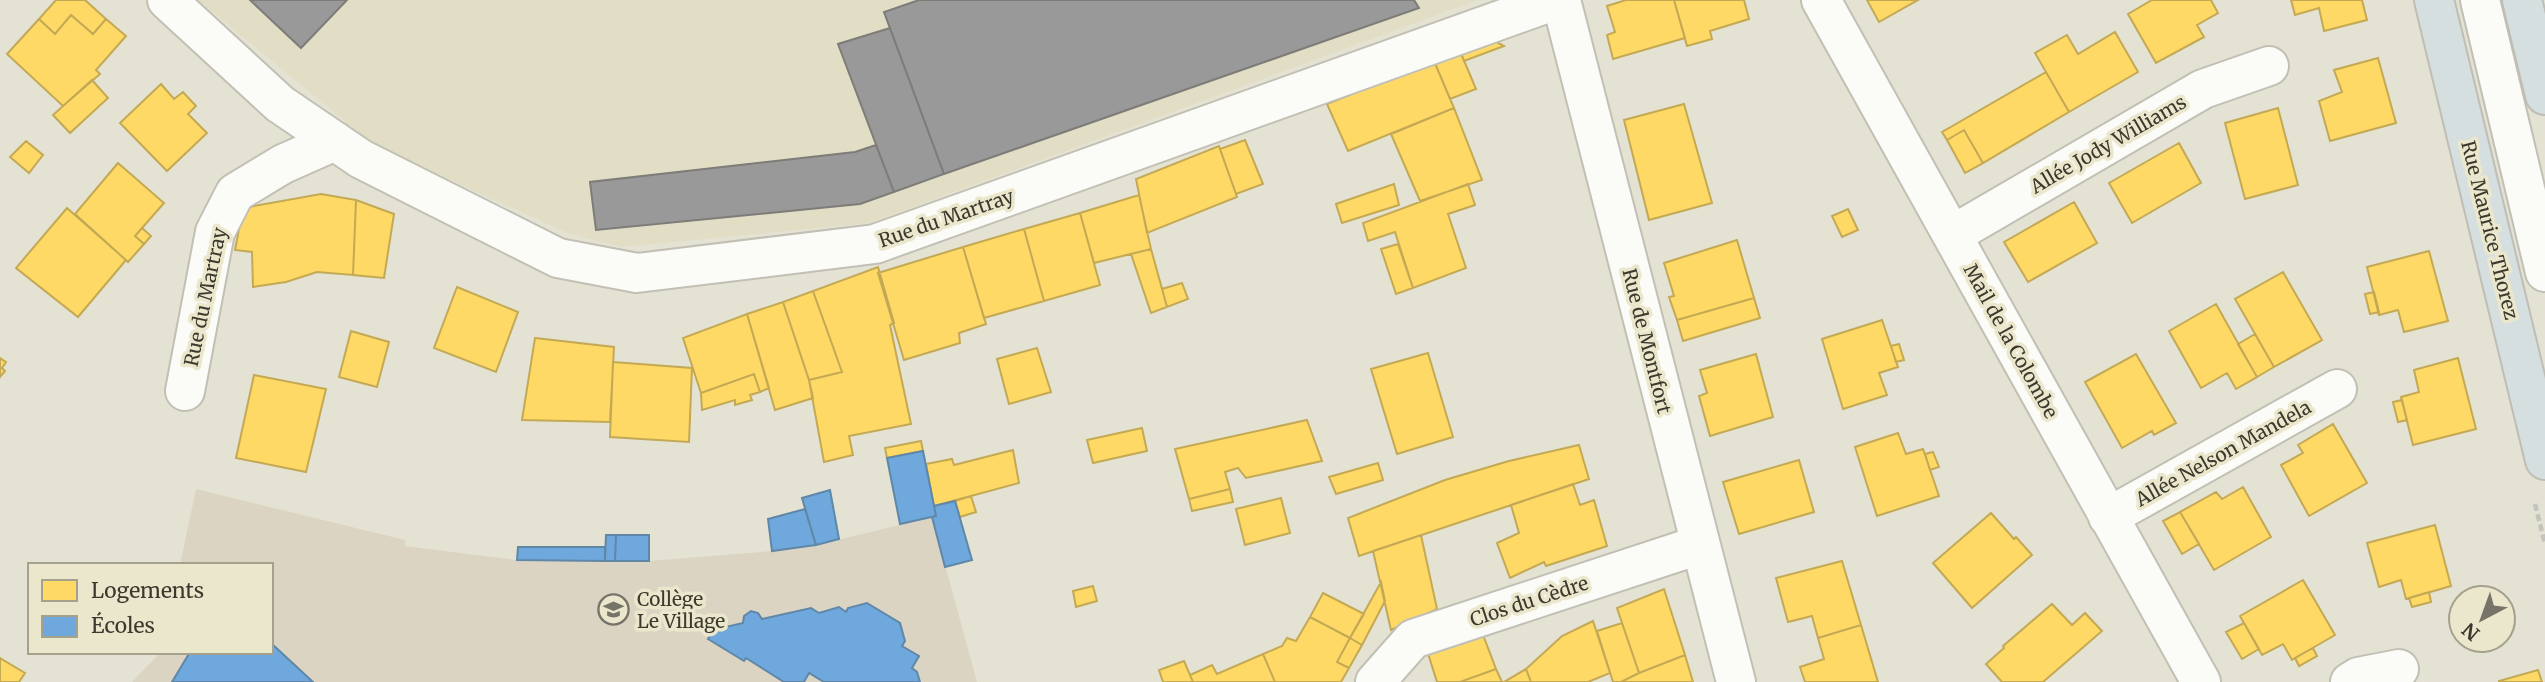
<svg xmlns="http://www.w3.org/2000/svg" width="2545" height="682" font-family="Merriweather,serif">
<rect width="100%" height="100%" fill="#e4e2d3"/>
<!-- commercial -->
<path fill="#dcd4c3" d="M 196,489 L 405,540 L 405,546 L 517,560 L 649,561 L 772,551 L 817,545 L 932,517 L 977,682 L 132,682 L 161,652 L 271,652 L 271,565 L 180,565 Z"/>
<!-- built -->
<path fill="#e2dec5" d="M 198,0 L 1478,0 L 869,223 L 622,247 L 570,234 L 375,146 Z"/>
<!-- homes -->
<path fill="#ffd966" stroke="#c4a955" stroke-width="2" d="M 56,0 L 85,0 L 106,19 L 93,34 L 71,15 L 55,34 L 39,19 Z
M 1626,0 L 1674,0 L 1685,38 L 1613,59 L 1607,35 L 1615,32 L 1607,6 Z
M 1674,0 L 1744,0 L 1749,19 L 1710,31 L 1712,39 L 1687,46 Z
M 1867,0 L 1918,0 L 1879,22 Z
M 2152,0 L 2211,0 L 2218,13 L 2197,25 L 2204,37 L 2156,63 L 2128,14 Z
M 2291,0 L 2362,0 L 2367,20 L 2324,31 L 2319,8 L 2295,15 Z
M 71,15 L 93,34 L 106,19 L 126,36 L 96,70 L 100,74 L 63,106 L 7,54 L 39,19 L 55,34 Z
M 2115,32 L 2138,72 L 2069,112 L 2035,53 L 2067,35 L 2078,54 Z
M 1491,39 L 1504,46 L 1464,61 L 1460,51 Z
M 1460,51 L 1476,89 L 1450,99 L 1434,61 Z
M 2378,58 L 2396,123 L 2330,141 L 2319,101 L 2342,92 L 2334,70 Z
M 1434,61 L 1454,108 L 1348,151 L 1327,104 Z
M 2046,72 L 2069,112 L 1983,163 L 1964,130 L 1947,140 L 1942,132 Z
M 92,80 L 108,98 L 70,133 L 53,115 Z
M 161,84 L 174,99 L 183,92 L 196,106 L 188,114 L 207,133 L 167,171 L 120,123 Z
M 1684,104 L 1712,203 L 1649,220 L 1624,120 Z
M 1454,108 L 1482,180 L 1420,201 L 1391,134 Z
M 2278,108 L 2298,185 L 2245,199 L 2225,123 Z
M 1964,130 L 1983,163 L 1965,173 L 1947,140 Z
M 1245,140 L 1263,184 L 1236,194 L 1220,149 Z
M 26,141 L 43,155 L 29,173 L 10,157 Z
M 2179,143 L 2201,183 L 2132,223 L 2109,183 Z
M 1219,146 L 1237,197 L 1147,233 L 1136,179 Z
M 118,163 L 164,203 L 135,236 L 144,244 L 128,262 L 75,214 Z
M 1394,184 L 1399,205 L 1342,223 L 1336,204 Z
M 1468,184 L 1475,205 L 1448,214 L 1466,268 L 1413,288 L 1395,232 L 1368,241 L 1363,223 Z
M 321,194 L 356,200 L 353,275 L 317,272 L 286,282 L 253,287 L 252,252 L 235,250 L 243,208 Z
M 1139,195 L 1151,249 L 1094,263 L 1080,213 Z
M 356,200 L 394,214 L 384,278 L 353,275 Z
M 2074,202 L 2097,243 L 2028,282 L 2004,242 Z
M 67,208 L 126,260 L 78,317 L 16,268 Z
M 1848,209 L 1858,230 L 1842,237 L 1832,216 Z
M 1080,213 L 1100,285 L 1044,301 L 1024,229 Z
M 142,228 L 151,236 L 144,244 L 135,236 Z
M 1024,229 L 1044,301 L 984,318 L 963,247 Z
M 1737,240 L 1754,298 L 1677,320 L 1669,297 L 1674,296 L 1664,263 Z
M 1398,244 L 1413,288 L 1396,294 L 1381,249 Z
M 963,247 L 986,324 L 959,333 L 960,343 L 904,360 L 878,273 Z
M 1151,249 L 1167,307 L 1151,313 L 1131,254 Z
M 2429,251 L 2448,321 L 2404,332 L 2398,310 L 2379,315 L 2367,267 Z
M 878,267 L 894,323 L 890,325 L 911,424 L 849,436 L 853,455 L 824,462 L 809,380 L 842,372 L 813,291 Z
M 2283,272 L 2322,340 L 2274,367 L 2235,299 Z
M 1182,283 L 1188,299 L 1167,307 L 1162,289 Z
M 457,287 L 518,312 L 496,372 L 434,348 Z
M 813,291 L 842,372 L 809,380 L 783,302 Z
M 2374,292 L 2379,312 L 2370,314 L 2365,294 Z
M 1754,298 L 1760,318 L 1683,341 L 1677,320 Z
M 783,302 L 809,380 L 813,398 L 775,410 L 747,314 Z
M 2216,304 L 2257,377 L 2236,389 L 2227,373 L 2201,388 L 2169,331 Z
M 747,314 L 769,388 L 760,392 L 754,374 L 701,393 L 683,338 Z
M 1882,320 L 1898,367 L 1879,373 L 1887,395 L 1843,409 L 1822,339 Z
M 351,331 L 389,342 L 377,387 L 339,377 Z
M 2255,334 L 2274,367 L 2257,377 L 2238,344 Z
M 535,338 L 614,347 L 610,422 L 522,420 Z
M 1899,344 L 1904,360 L 1896,362 L 1891,346 Z
M 1037,348 L 1051,392 L 1009,404 L 997,359 Z
M 1428,353 L 1453,437 L 1397,454 L 1371,369 Z
M 1756,354 L 1773,417 L 1710,436 L 1699,396 L 1707,393 L 1700,370 Z
M 2136,354 L 2176,423 L 2154,435 L 2152,431 L 2122,448 L 2085,382 Z
M 0,358 L 6,362 L 2,368 L 5,371 L 0,377 Z
M 2458,358 L 2476,429 L 2413,445 L 2401,397 L 2419,392 L 2414,370 Z
M 613,362 L 692,368 L 689,442 L 610,437 Z
M 754,374 L 760,392 L 750,395 L 752,400 L 735,405 L 735,400 L 702,410 L 701,393 Z
M 254,375 L 326,389 L 306,472 L 236,458 Z
M 2402,400 L 2407,420 L 2398,422 L 2393,402 Z
M 1307,420 L 1322,461 L 1246,478 L 1238,468 L 1225,472 L 1230,489 L 1189,499 L 1175,449 Z
M 2333,424 L 2367,483 L 2309,516 L 2281,465 L 2303,453 L 2298,445 Z
M 1142,428 L 1147,451 L 1093,463 L 1087,440 Z
M 1898,433 L 1906,454 L 1923,449 L 1939,496 L 1877,516 L 1855,447 Z
M 921,441 L 923,451 L 887,458 L 885,448 Z
M 1579,445 L 1589,479 L 1359,556 L 1348,518 L 1445,480 L 1509,461 Z
M 1013,450 L 1019,483 L 934,506 L 926,464 L 952,459 L 954,465 Z
M 1933,452 L 1939,467 L 1930,470 L 1925,454 Z
M 1799,460 L 1814,512 L 1739,534 L 1723,482 Z
M 1378,463 L 1383,480 L 1336,494 L 1329,477 Z
M 1573,484 L 1580,505 L 1594,500 L 1607,546 L 1546,566 L 1544,562 L 1510,578 L 1497,543 L 1519,533 L 1511,505 Z
M 2243,487 L 2271,537 L 2214,570 L 2180,512 L 2216,492 L 2222,499 Z
M 1230,489 L 1233,502 L 1192,511 L 1189,499 Z
M 971,496 L 976,512 L 960,517 L 955,501 Z
M 1281,498 L 1290,533 L 1245,545 L 1236,509 Z
M 2180,512 L 2199,544 L 2182,554 L 2163,521 Z
M 1991,513 L 2014,539 L 2016,537 L 2032,555 L 1972,608 L 1933,563 Z
M 2435,525 L 2451,586 L 2406,599 L 2401,580 L 2379,587 L 2367,543 Z
M 1421,535 L 1437,609 L 1391,630 L 1373,551 Z
M 1842,561 L 1861,625 L 1818,638 L 1812,616 L 1788,622 L 1776,578 Z
M 2303,580 L 2335,635 L 2292,660 L 2283,644 L 2262,655 L 2240,616 Z
M 1381,582 L 1385,601 L 1362,645 L 1350,638 Z
M 1093,586 L 1097,601 L 1076,607 L 1073,591 Z
M 1664,589 L 1685,655 L 1639,673 L 1617,608 Z
M 2429,592 L 2431,602 L 2412,607 L 2409,598 Z
M 1323,593 L 1364,614 L 1350,638 L 1310,617 Z
M 2052,604 L 2072,625 L 2085,613 L 2102,631 L 2043,682 L 2002,682 L 1986,664 L 2004,648 L 2003,646 Z
M 1310,617 L 1350,638 L 1337,662 L 1349,668 L 1341,682 L 1275,682 L 1263,654 L 1282,646 L 1287,638 L 1296,641 Z
M 1593,621 L 1610,673 L 1588,682 L 1531,682 L 1526,669 L 1562,636 Z
M 1622,623 L 1639,673 L 1621,682 L 1613,682 L 1597,631 Z
M 2244,623 L 2259,649 L 2242,659 L 2226,632 Z
M 1861,625 L 1878,682 L 1805,682 L 1800,667 L 1824,659 L 1818,638 Z
M 1480,627 L 1496,669 L 1460,682 L 1437,682 L 1426,647 Z
M 1350,638 L 1362,645 L 1349,668 L 1337,662 Z
M 2313,648 L 2317,656 L 2299,666 L 2295,658 Z
M 1263,654 L 1275,682 L 1193,682 L 1190,675 L 1212,665 L 1217,674 Z
M 1685,655 L 1693,682 L 1621,682 L 1639,673 Z
M 0,658 L 25,673 L 19,682 L 0,682 Z
M 1184,661 L 1193,682 L 1163,682 L 1159,670 Z
M 1496,669 L 1502,682 L 1460,682 Z
M 1526,669 L 1531,682 L 1504,682 Z
M 2538,670 L 2542,682 L 2499,682 L 2499,681 Z"/>
<!-- schools -->
<path fill="#6fa8dc" stroke="#5f87a8" stroke-width="2" d="M 923,451 L 936,516 L 900,524 L 887,458 Z
M 830,490 L 839,539 L 816,545 L 802,498 Z
M 955,501 L 972,560 L 945,567 L 932,517 L 936,516 L 934,506 Z
M 805,509 L 816,545 L 772,551 L 768,519 Z
M 606,535 L 616,535 L 615,561 L 605,561 Z
M 616,535 L 649,535 L 649,561 L 615,561 Z
M 518,547 L 605,547 L 605,561 L 517,560 Z
M 867,603 L 900,623 L 905,641 L 902,646 L 919,656 L 912,668 L 917,672 L 920,682 L 824,682 L 809,673 L 804,682 L 784,682 L 746,658 L 744,661 L 708,639 L 713,630 L 743,623 L 744,616 L 751,611 L 758,613 L 762,619 L 811,608 L 819,613 L 839,607 L 846,612 L 848,608 Z
M 271,643 L 313,682 L 172,682 L 190,652 L 271,652 Z"/>
<!-- industry -->
<path fill="#999" stroke="#7d7c79" stroke-width="2" d="M 250,0 L 347,0 L 301,48 Z
M 919,0 L 1414,0 L 1419,8 L 944,174 L 884,12 Z
M 890,28 L 944,174 L 894,192 L 838,44 Z
M 876,145 L 894,192 L 860,204 L 596,230 L 590,182 L 855,152 Z"/>
<g fill="none" stroke-linecap="round" stroke-linejoin="round">
<defs>
<path id="minor" d="M 167,0 L 280,104 L 361,159 L 558,258 L 637,273 L 875,244 L 1556,0
M 1561,0 L 1736,682
M 1821,0 L 2201,682
M 2480,0 L 2545,272
M 1952,235 L 2203,89 L 2269,66
M 185,391 L 215,232 L 235,193 L 283,164 L 335,141
M 2108,517 L 2337,389
M 1375,682 L 1413,639 L 1699,545
M 2350,682 L 2358,677 L 2399,669"/>
<path id="major" d="M 2434,0 L 2545,460
M 2522,0 L 2545,95"/>
</defs>
<!-- minor casing -->
<use href="#minor" stroke="#c2c0b4" stroke-width="42"/>
<!-- major casing -->
<use href="#major" stroke="#bfbeb6" stroke-width="42"/>
<!-- path -->
<path stroke="#c4c3bd" stroke-width="4.5" stroke-dasharray="7 3.5" stroke-linecap="butt" d="M 2535,504 L 2545,544"/>
<!-- minor -->
<use href="#minor" stroke="#fbfbf8" stroke-width="38"/>
<!-- major -->
<use href="#major" stroke="#d6dfdf" stroke-width="38"/>
</g>
<!-- icons -->
<defs>
<symbol id="school-ring" viewBox="-11 -11 22 22"><circle r="9.5" fill="#ebe7cc" stroke="#767468" stroke-width="1.5"/><path d="M0-5L7-2L0 1L-7-2ZM-4 1L0 2.5L4 1V4Q0 6-4 4Z" fill="#767468"/></symbol>
</defs>
<g fill-rule="evenodd">
<use href="#school-ring" x="596" y="592" width="35" height="35"/>
</g>
<g text-anchor="middle" stroke-width="7" stroke-linejoin="round" paint-order="stroke">
<!-- street labels -->
<g font-size="19" fill="#3b392e" stroke="#ebe7cc">
<text transform="translate(2108 144) rotate(-30)" y="7">Allée Jody Williams</text>
<text transform="translate(946 218) rotate(-19)" y="7">Rue du Martray</text>
<text transform="translate(2490 230) rotate(76)" y="7">Rue Maurice Thorez</text>
<text transform="translate(205 297) rotate(-78)" y="7">Rue du Martray</text>
<text transform="translate(1647 341) rotate(76)" y="7">Rue de Montfort</text>
<text transform="translate(2011 341) rotate(61)" y="7">Mail de la Colombe</text>
<text transform="translate(2223 453) rotate(-29)" y="7">Allée Nelson Mandela</text>
<text transform="translate(1529 601) rotate(-18)" y="7">Clos du Cèdre</text>
</g>
<!-- poi labels -->
<g font-size="19" fill="#3b392e" stroke="#ebe7cc" text-anchor="start">
<text x="637" y="606">Collège<tspan x="637" dy="22">Le Village</tspan></text>
</g>
</g>
<!-- legend -->
<rect x="28" y="563" width="245" height="91" fill="#ebe7cc" stroke="#a5a18d" stroke-width="2"/>
<rect x="42" y="580" width="35" height="21" fill="#ffd966" stroke="#a5a18d" stroke-width="2"/>
<text x="91" y="598" font-size="21" fill="#3b392e">Logements</text>
<rect x="42" y="616" width="35" height="21" fill="#6fa8dc" stroke="#a5a18d" stroke-width="2"/>
<text x="91" y="633" font-size="21" fill="#3b392e">Écoles</text>
<!-- north arrow -->
<g transform="translate(2482 619) rotate(221)"><circle r="33" fill="#ebe7cc" stroke="#a5a18d" stroke-width="2"/>
<path d="M0-5L12 26L0 18L-12 26Z" fill="#767468"/>
<text y="-10" font-size="19" font-weight="bold" text-anchor="middle" fill="#3b392e">N</text>
</g>
</svg>
